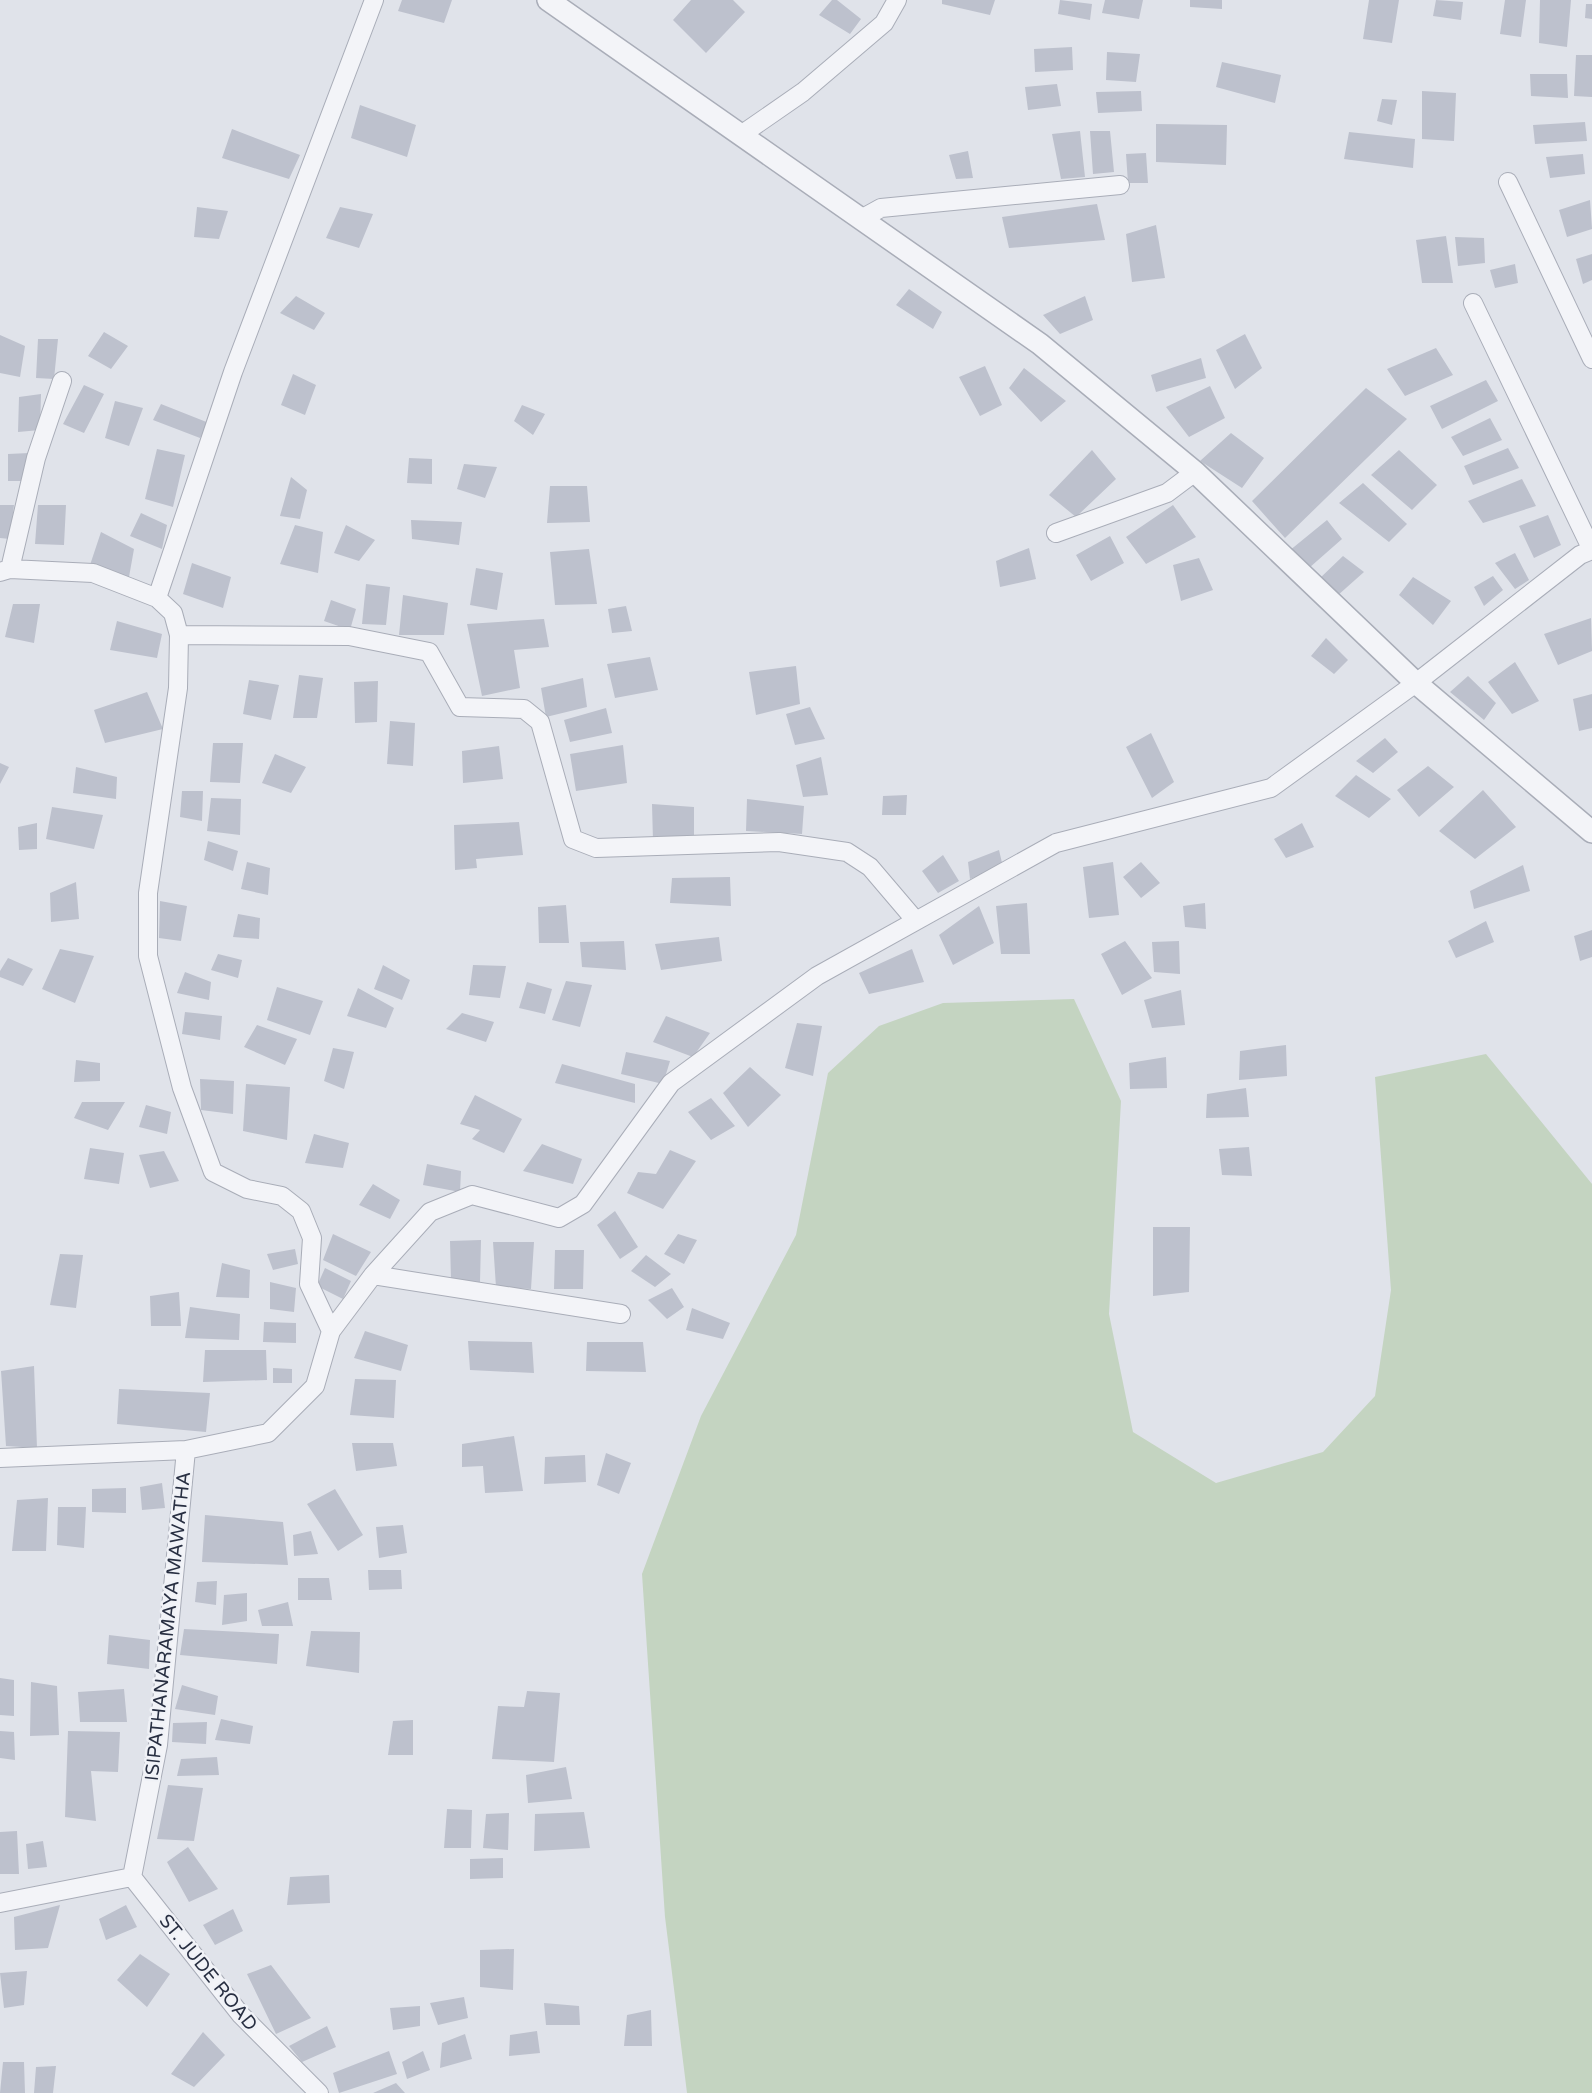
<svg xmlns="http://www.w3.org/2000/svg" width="1592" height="2093" font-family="'Varela Round',sans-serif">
<rect width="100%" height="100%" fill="#e0e3ea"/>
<!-- green -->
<path fill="#c4d4c1" d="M 1074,999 L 1121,1101 L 1109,1314 L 1133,1432 L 1216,1483 L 1323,1452 L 1375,1396 L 1391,1290 L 1375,1077 L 1486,1054 L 1592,1184 L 1592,2093 L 687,2093 L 665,1917 L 642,1574 L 701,1416 L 796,1235 L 828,1073 L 879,1026 L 943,1003 Z"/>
<!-- building -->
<path fill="#bdc1cd" d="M 402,0 L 452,0 L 444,23 L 398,11 Z
M 691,0 L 733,0 L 745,12 L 706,53 L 673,20 Z
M 832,0 L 837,0 L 861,19 L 850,34 L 819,15 Z
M 942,0 L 995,0 L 990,15 L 942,4 Z
M 1060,0 L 1092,4 L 1090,20 L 1058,14 Z
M 1105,0 L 1143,0 L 1139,19 L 1102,13 Z
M 1190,0 L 1222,0 L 1222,9 L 1190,7 Z
M 1369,0 L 1399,0 L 1392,43 L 1363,39 Z
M 1436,0 L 1463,2 L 1461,20 L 1433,16 Z
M 1505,0 L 1526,0 L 1521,37 L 1500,34 Z
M 1540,0 L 1571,0 L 1567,47 L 1539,43 Z
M 1586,4 L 1592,4 L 1592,19 L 1585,18 Z
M 1072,47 L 1073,70 L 1035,72 L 1034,49 Z
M 1107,52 L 1140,54 L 1136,82 L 1106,80 Z
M 1576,55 L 1592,55 L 1592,97 L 1574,96 Z
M 1222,62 L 1281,75 L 1275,103 L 1216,87 Z
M 1530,74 L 1567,74 L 1568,98 L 1531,96 Z
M 1057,84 L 1061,106 L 1028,110 L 1025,87 Z
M 1141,91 L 1142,111 L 1098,113 L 1096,92 Z
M 1422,91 L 1456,93 L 1454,141 L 1422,139 Z
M 1382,99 L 1397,100 L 1392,125 L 1377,121 Z
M 360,105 L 416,125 L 407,157 L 351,138 Z
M 1585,122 L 1587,141 L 1535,144 L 1533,125 Z
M 1156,124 L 1227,125 L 1226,165 L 1156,162 Z
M 232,129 L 300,155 L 289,179 L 222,158 Z
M 1080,131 L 1085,177 L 1061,179 L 1052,134 Z
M 1090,131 L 1110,131 L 1114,172 L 1093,174 Z
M 1349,132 L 1415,139 L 1413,168 L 1344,159 Z
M 968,151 L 973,178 L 956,179 L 949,155 Z
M 1146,153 L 1148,183 L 1128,183 L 1126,154 Z
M 1583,154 L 1585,174 L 1550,178 L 1546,157 Z
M 1590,200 L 1592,229 L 1567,237 L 1559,210 Z
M 1097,204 L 1105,240 L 1009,248 L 1002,217 Z
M 197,207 L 228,211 L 219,239 L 194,237 Z
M 340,207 L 373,214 L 359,248 L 326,238 Z
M 1156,225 L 1165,278 L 1132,282 L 1126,234 Z
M 1446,236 L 1453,283 L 1422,283 L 1416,240 Z
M 1455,237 L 1484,238 L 1485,263 L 1458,266 Z
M 1592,254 L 1592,280 L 1583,284 L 1576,259 Z
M 1515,264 L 1518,283 L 1495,288 L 1490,270 Z
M 909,289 L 942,312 L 933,329 L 896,305 Z
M 296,296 L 325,313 L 314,330 L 280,313 Z
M 1085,296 L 1093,320 L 1060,334 L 1043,315 Z
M 104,332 L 128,346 L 111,369 L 88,356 Z
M 1245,334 L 1262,368 L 1235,389 L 1216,350 Z
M 0,335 L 25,346 L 20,377 L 0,373 Z
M 38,339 L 58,339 L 54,379 L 36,378 Z
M 1436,348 L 1453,375 L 1405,396 L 1387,369 Z
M 1201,358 L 1206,378 L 1156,392 L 1151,375 Z
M 985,366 L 1002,405 L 980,416 L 959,377 Z
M 1024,368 L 1066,401 L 1041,422 L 1009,388 Z
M 293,374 L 316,385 L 305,415 L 281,405 Z
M 1486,380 L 1498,401 L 1442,429 L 1430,406 Z
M 84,385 L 104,394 L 84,433 L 63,424 Z
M 1210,386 L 1225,418 L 1189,437 L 1166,407 Z
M 1366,388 L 1407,419 L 1285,538 L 1252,501 Z
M 41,394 L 40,430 L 18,432 L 19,397 Z
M 115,401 L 143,408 L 129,446 L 105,438 Z
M 161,404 L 209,423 L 200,438 L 153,420 Z
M 522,405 L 545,414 L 533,435 L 514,421 Z
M 1490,418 L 1502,440 L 1463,456 L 1451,437 Z
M 1231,433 L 1264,458 L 1242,488 L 1200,461 Z
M 1508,448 L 1519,468 L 1473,485 L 1464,466 Z
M 157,449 L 185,455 L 173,507 L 145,499 Z
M 1092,450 L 1116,479 L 1076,517 L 1049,495 Z
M 1399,450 L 1437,485 L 1412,510 L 1371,475 Z
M 29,453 L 26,481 L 8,481 L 8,454 Z
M 409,458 L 432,459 L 432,484 L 407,483 Z
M 464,464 L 497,467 L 485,498 L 457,489 Z
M 291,477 L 307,490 L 300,519 L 280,516 Z
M 1522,479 L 1536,506 L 1483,523 L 1468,501 Z
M 1363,483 L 1407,524 L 1389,542 L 1339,503 Z
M 550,486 L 587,486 L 590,522 L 547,523 Z
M 0,505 L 14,505 L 10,539 L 0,538 Z
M 38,505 L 66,505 L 64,545 L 35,544 Z
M 1173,505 L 1196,537 L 1146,564 L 1126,537 Z
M 141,513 L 167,525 L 162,549 L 130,536 Z
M 1548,515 L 1561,545 L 1534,558 L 1519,526 Z
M 411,520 L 462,522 L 459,545 L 412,539 Z
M 1327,520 L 1342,539 L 1309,568 L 1289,551 Z
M 295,525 L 323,532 L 318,573 L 280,564 Z
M 346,525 L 375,540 L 359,561 L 334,553 Z
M 101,532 L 134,549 L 129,577 L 90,565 Z
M 1110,536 L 1124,563 L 1091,581 L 1076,555 Z
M 1029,548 L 1036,579 L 1000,587 L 996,561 Z
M 589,549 L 597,604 L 555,605 L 550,552 Z
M 1515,553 L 1529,580 L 1515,589 L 1495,563 Z
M 1343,556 L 1364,572 L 1337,596 L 1318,580 Z
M 1199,558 L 1213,590 L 1181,601 L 1173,565 Z
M 192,563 L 231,577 L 223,608 L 183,594 Z
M 476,568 L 503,573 L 497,610 L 470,605 Z
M 1493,576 L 1503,590 L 1484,606 L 1474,587 Z
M 1413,577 L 1451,601 L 1433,625 L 1399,595 Z
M 366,584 L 390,587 L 386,625 L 362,624 Z
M 403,595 L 448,603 L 444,635 L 399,635 Z
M 331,600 L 356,609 L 350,630 L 324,621 Z
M 13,604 L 40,604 L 34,643 L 5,637 Z
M 626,606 L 632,631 L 612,633 L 608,609 Z
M 1591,618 L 1592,651 L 1558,665 L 1544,634 Z
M 544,619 L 549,647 L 514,650 L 520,688 L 482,696 L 467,624 Z
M 117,621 L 162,634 L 157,658 L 110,650 Z
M 1326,638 L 1348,660 L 1334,674 L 1311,656 Z
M 650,657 L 658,690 L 615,698 L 607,664 Z
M 1515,662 L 1539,701 L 1512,714 L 1488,682 Z
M 796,666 L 800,704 L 756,715 L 749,672 Z
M 299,675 L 323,678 L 317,718 L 293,718 Z
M 1468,676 L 1496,703 L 1484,720 L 1450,692 Z
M 583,678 L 587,707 L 546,717 L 541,688 Z
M 249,680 L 279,685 L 271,720 L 243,714 Z
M 378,681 L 377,722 L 355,723 L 354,682 Z
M 147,692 L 163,729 L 105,743 L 94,710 Z
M 1592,694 L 1592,728 L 1579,731 L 1573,699 Z
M 810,707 L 825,739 L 795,745 L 786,714 Z
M 606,708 L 612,733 L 570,742 L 564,720 Z
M 390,721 L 415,723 L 413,766 L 387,764 Z
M 1151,733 L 1174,782 L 1152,798 L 1126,747 Z
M 1385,738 L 1398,752 L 1373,773 L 1356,761 Z
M 213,743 L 243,743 L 240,783 L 210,782 Z
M 623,745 L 627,783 L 576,791 L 570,754 Z
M 499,746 L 503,779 L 463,783 L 462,751 Z
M 275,754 L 306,767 L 291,793 L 262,783 Z
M 821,757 L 828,795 L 803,797 L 796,765 Z
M 0,763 L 9,767 L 0,784 Z
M 1428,766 L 1454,787 L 1419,817 L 1397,790 Z
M 76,767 L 117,777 L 116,799 L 73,793 Z
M 1356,775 L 1391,799 L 1369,818 L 1335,796 Z
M 1483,790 L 1516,827 L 1475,859 L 1439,831 Z
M 182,791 L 203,791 L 202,821 L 180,817 Z
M 907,795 L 906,815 L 882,815 L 883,796 Z
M 211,798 L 241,799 L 240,835 L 207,831 Z
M 747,799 L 804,806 L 802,834 L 746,831 Z
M 652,804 L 694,807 L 694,839 L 653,841 Z
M 52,807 L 103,815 L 94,849 L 46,839 Z
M 519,822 L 523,855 L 476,859 L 477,868 L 455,870 L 454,825 Z
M 37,823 L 37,849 L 19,850 L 18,827 Z
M 1302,823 L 1314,847 L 1286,858 L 1274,839 Z
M 208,841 L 238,851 L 233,871 L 204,860 Z
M 999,850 L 1003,867 L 970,879 L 968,862 Z
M 943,855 L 959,881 L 938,893 L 922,871 Z
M 247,862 L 270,868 L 268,895 L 241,889 Z
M 1113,862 L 1119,915 L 1089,918 L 1083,867 Z
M 1141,862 L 1160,883 L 1141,898 L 1123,877 Z
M 1523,865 L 1530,891 L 1474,909 L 1470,891 Z
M 730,877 L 731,906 L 670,903 L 672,878 Z
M 76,882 L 79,919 L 51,922 L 50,893 Z
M 160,901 L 187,906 L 181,941 L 159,938 Z
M 1027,903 L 1030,954 L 1001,954 L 996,906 Z
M 1205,903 L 1206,929 L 1185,927 L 1183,906 Z
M 566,905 L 569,943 L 539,943 L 538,907 Z
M 979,906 L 994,943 L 953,965 L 939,935 Z
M 238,914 L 260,918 L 259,939 L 233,937 Z
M 1486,921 L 1494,942 L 1456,958 L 1448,941 Z
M 1592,930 L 1592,957 L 1580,961 L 1574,936 Z
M 719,937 L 722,961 L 661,970 L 655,944 Z
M 624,941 L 626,970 L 582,967 L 580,942 Z
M 1125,941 L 1152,978 L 1122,995 L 1101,954 Z
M 1179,941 L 1180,974 L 1154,972 L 1152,942 Z
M 60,949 L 94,956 L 75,1003 L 42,989 Z
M 912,949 L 924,982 L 869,994 L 859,973 Z
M 218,954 L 242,960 L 238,978 L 211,970 Z
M 8,958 L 33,969 L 23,986 L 0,977 L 0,971 Z
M 383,965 L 410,980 L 402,1000 L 374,989 Z
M 473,965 L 506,966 L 500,998 L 469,995 Z
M 185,972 L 211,982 L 209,1000 L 177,993 Z
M 566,981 L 592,985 L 580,1027 L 552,1020 Z
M 527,982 L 552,989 L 545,1014 L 519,1008 Z
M 277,987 L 323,1001 L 310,1035 L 267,1020 Z
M 358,988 L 394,1008 L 386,1028 L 347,1016 Z
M 1181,990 L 1185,1025 L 1152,1028 L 1144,1000 Z
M 185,1012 L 222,1016 L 220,1040 L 182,1034 Z
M 462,1013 L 494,1022 L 486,1042 L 446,1029 Z
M 666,1016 L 710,1033 L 693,1057 L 653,1042 Z
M 797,1023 L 822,1026 L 813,1076 L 785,1068 Z
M 257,1025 L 297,1039 L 285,1065 L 244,1047 Z
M 1286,1045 L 1287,1076 L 1239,1080 L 1240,1051 Z
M 333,1048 L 354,1052 L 344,1089 L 324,1081 Z
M 626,1052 L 670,1061 L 663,1084 L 621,1074 Z
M 1166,1057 L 1167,1088 L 1130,1089 L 1129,1063 Z
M 76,1060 L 100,1063 L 100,1081 L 74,1082 Z
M 562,1064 L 635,1084 L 635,1103 L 555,1083 Z
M 750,1067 L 781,1095 L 748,1127 L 723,1093 Z
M 200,1079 L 234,1081 L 233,1114 L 201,1110 Z
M 246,1084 L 290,1087 L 287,1140 L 243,1131 Z
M 1246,1088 L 1249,1117 L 1206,1118 L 1207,1094 Z
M 475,1095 L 522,1119 L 504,1153 L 472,1139 L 480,1130 L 460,1124 Z
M 711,1098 L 735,1126 L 711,1140 L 688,1112 Z
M 82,1102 L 125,1102 L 108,1130 L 74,1118 Z
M 146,1105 L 171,1112 L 167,1134 L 139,1127 Z
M 314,1134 L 349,1143 L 343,1168 L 305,1163 Z
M 542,1144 L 582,1159 L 573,1184 L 523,1171 Z
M 1249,1147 L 1252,1176 L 1222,1175 L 1219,1149 Z
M 90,1148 L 124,1153 L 119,1184 L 84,1179 Z
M 670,1150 L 696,1161 L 663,1209 L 627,1193 L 638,1172 L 656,1174 Z
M 164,1151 L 179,1181 L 150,1188 L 139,1155 Z
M 427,1164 L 461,1171 L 460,1192 L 423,1185 Z
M 373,1184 L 400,1200 L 390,1219 L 359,1205 Z
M 615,1211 L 638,1247 L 620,1259 L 597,1225 Z
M 1153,1227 L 1190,1227 L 1189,1292 L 1153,1296 Z
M 333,1234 L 371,1252 L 356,1276 L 323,1260 Z
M 678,1234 L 697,1240 L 684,1264 L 664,1254 Z
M 481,1240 L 480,1282 L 451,1280 L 450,1241 Z
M 493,1242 L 534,1242 L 531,1289 L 496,1287 Z
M 295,1249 L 298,1264 L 273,1270 L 267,1254 Z
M 555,1250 L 584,1250 L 583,1289 L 554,1289 Z
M 60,1254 L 83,1255 L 76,1308 L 50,1305 Z
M 646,1255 L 671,1274 L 655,1287 L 631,1271 Z
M 222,1263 L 250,1270 L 249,1298 L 216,1297 Z
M 325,1268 L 351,1281 L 343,1299 L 317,1286 Z
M 270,1282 L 296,1288 L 294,1312 L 270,1309 Z
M 672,1288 L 684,1307 L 667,1319 L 648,1300 Z
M 179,1292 L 181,1326 L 151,1326 L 150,1296 Z
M 190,1307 L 240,1314 L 239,1340 L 185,1338 Z
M 692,1308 L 730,1323 L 723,1339 L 686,1330 Z
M 264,1322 L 296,1323 L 296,1343 L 263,1342 Z
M 365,1331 L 408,1345 L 401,1371 L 354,1358 Z
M 468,1341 L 532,1342 L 534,1373 L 470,1370 Z
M 587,1342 L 643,1342 L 646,1372 L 586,1371 Z
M 205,1350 L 266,1350 L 267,1380 L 203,1382 Z
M 34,1366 L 37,1448 L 6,1446 L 1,1371 Z
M 273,1368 L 292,1369 L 292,1383 L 273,1383 Z
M 355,1379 L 396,1380 L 394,1418 L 350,1415 Z
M 119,1389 L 210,1393 L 206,1432 L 117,1424 Z
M 514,1436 L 523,1491 L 485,1493 L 483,1466 L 462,1467 L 462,1444 Z
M 352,1443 L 393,1443 L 397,1466 L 356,1471 Z
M 606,1453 L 631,1463 L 619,1494 L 597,1485 Z
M 585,1455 L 586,1482 L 544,1484 L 545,1457 Z
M 162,1483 L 165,1508 L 142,1510 L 140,1487 Z
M 126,1488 L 126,1513 L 92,1512 L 92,1489 Z
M 335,1489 L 363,1535 L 338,1551 L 307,1504 Z
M 48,1498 L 46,1551 L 12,1551 L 17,1500 Z
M 58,1507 L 86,1507 L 84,1548 L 57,1545 Z
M 205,1515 L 283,1522 L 288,1565 L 202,1562 Z
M 403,1525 L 407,1553 L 379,1558 L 376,1527 Z
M 311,1531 L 318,1554 L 294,1556 L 293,1535 Z
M 368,1570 L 401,1570 L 402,1589 L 369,1590 Z
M 298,1578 L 329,1578 L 332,1600 L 298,1600 Z
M 217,1581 L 216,1605 L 195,1602 L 197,1582 Z
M 247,1593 L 247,1621 L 222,1625 L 224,1595 Z
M 288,1602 L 293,1626 L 262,1626 L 258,1610 Z
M 184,1629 L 279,1634 L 277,1664 L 180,1655 Z
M 311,1631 L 360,1632 L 359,1673 L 306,1666 Z
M 109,1635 L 150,1640 L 149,1669 L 107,1664 Z
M 0,1678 L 14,1680 L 14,1716 L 0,1715 Z
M 31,1682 L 57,1686 L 59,1735 L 30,1736 Z
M 182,1685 L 218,1696 L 215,1715 L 175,1709 Z
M 124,1689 L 127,1722 L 80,1722 L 78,1692 Z
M 527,1691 L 560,1693 L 554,1762 L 492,1759 L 498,1706 L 524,1707 Z
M 221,1719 L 253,1726 L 250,1744 L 215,1740 Z
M 413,1720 L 413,1755 L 388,1755 L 393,1721 Z
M 207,1722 L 206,1744 L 172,1742 L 173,1723 Z
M 0,1731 L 14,1732 L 15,1760 L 0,1758 Z
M 68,1731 L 120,1732 L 118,1772 L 91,1771 L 96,1821 L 65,1817 Z
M 217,1757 L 219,1775 L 177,1776 L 181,1759 Z
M 566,1767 L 572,1799 L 528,1803 L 526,1775 Z
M 168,1785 L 203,1788 L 194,1841 L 157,1839 Z
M 447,1809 L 472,1810 L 471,1848 L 444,1848 Z
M 584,1812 L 590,1848 L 534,1851 L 535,1814 Z
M 509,1813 L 508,1850 L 483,1848 L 486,1814 Z
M 17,1831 L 19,1874 L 0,1874 L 0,1832 Z
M 43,1841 L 47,1867 L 28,1869 L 26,1844 Z
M 188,1847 L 218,1889 L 189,1902 L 167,1862 Z
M 503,1858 L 503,1878 L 470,1879 L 470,1859 Z
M 329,1875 L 330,1903 L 287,1905 L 290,1877 Z
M 60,1905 L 48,1948 L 15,1950 L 14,1917 Z
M 126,1905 L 137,1927 L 106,1940 L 99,1919 Z
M 233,1909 L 243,1931 L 215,1945 L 203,1925 Z
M 514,1949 L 513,1990 L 480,1987 L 480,1950 Z
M 140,1954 L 170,1974 L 147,2007 L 117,1980 Z
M 271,1965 L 311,2018 L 276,2034 L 247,1974 Z
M 27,1971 L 24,2005 L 4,2008 L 0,1973 Z
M 464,1997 L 468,2018 L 438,2025 L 430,2003 Z
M 544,2003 L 579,2006 L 580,2025 L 546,2025 Z
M 420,2006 L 420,2026 L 393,2030 L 390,2008 Z
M 651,2010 L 652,2046 L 624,2046 L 627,2015 Z
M 327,2026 L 336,2047 L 302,2062 L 289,2046 Z
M 537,2031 L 540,2053 L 509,2056 L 510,2035 Z
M 203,2032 L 225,2055 L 194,2087 L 171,2074 Z
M 465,2034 L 472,2059 L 440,2068 L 442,2043 Z
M 389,2051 L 397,2074 L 339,2093 L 333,2073 Z
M 423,2051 L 430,2070 L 407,2079 L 402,2062 Z
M 3,2062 L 24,2062 L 25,2093 L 0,2093 Z
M 56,2066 L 53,2093 L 34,2093 L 36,2067 Z
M 396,2083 L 405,2093 L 373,2093 Z"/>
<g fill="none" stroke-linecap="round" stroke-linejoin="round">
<defs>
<path id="minor" d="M 741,135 L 803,92 L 884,23 L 897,0
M 1508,182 L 1592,359
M 861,219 L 881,208 L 1120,185
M 1473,303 L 1592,550
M 1056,533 L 1167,493 L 1195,472
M 10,569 L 36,458 L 62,381
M 0,572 L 10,569 L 93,573 L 157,598 L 173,613 L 179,635 L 178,688 L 148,893 L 148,956 L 182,1088 L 213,1172 L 247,1189 L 282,1196 L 301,1211 L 312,1238 L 309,1284 L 331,1331
M 157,598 L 233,372 L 374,0
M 179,635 L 349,636 L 429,652 L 460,707 L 524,709 L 540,722 L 573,839 L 596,848 L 779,842 L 847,852 L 870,867 L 916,921
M 373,1275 L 621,1314
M 0,1458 L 186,1450 L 268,1433 L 315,1386 L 331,1331 L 373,1275 L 430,1212 L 472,1195 L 559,1218 L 583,1204 L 671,1083 L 817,976 L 1056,843 L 1271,788 L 1416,683 L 1580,555 L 1592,550
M 132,1877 L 241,2015 L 319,2093
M 0,1903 L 132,1877 L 158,1745 L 186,1450"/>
<path id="tertiary" d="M 548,0 L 1040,344 L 1195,472 L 1416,683 L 1592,832"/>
</defs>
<!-- minor casing -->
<use href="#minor" stroke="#a9adb8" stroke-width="20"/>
<!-- tertiary casing -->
<use href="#tertiary" stroke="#a9adb8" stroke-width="24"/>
<!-- minor -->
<use href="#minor" stroke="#f3f4f8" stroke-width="18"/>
<!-- tertiary -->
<use href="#tertiary" stroke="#f3f4f8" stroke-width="21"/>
</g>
<g text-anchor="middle" stroke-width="5" stroke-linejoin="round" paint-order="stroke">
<!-- street labels -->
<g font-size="19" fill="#282f42" stroke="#f0f2f7">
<text transform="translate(167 1626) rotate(-84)" y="7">ISIPATHANARAMAYA MAWATHA</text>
<text transform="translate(209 1972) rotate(51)" y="7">ST. JUDE ROAD</text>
</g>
</g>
</svg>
